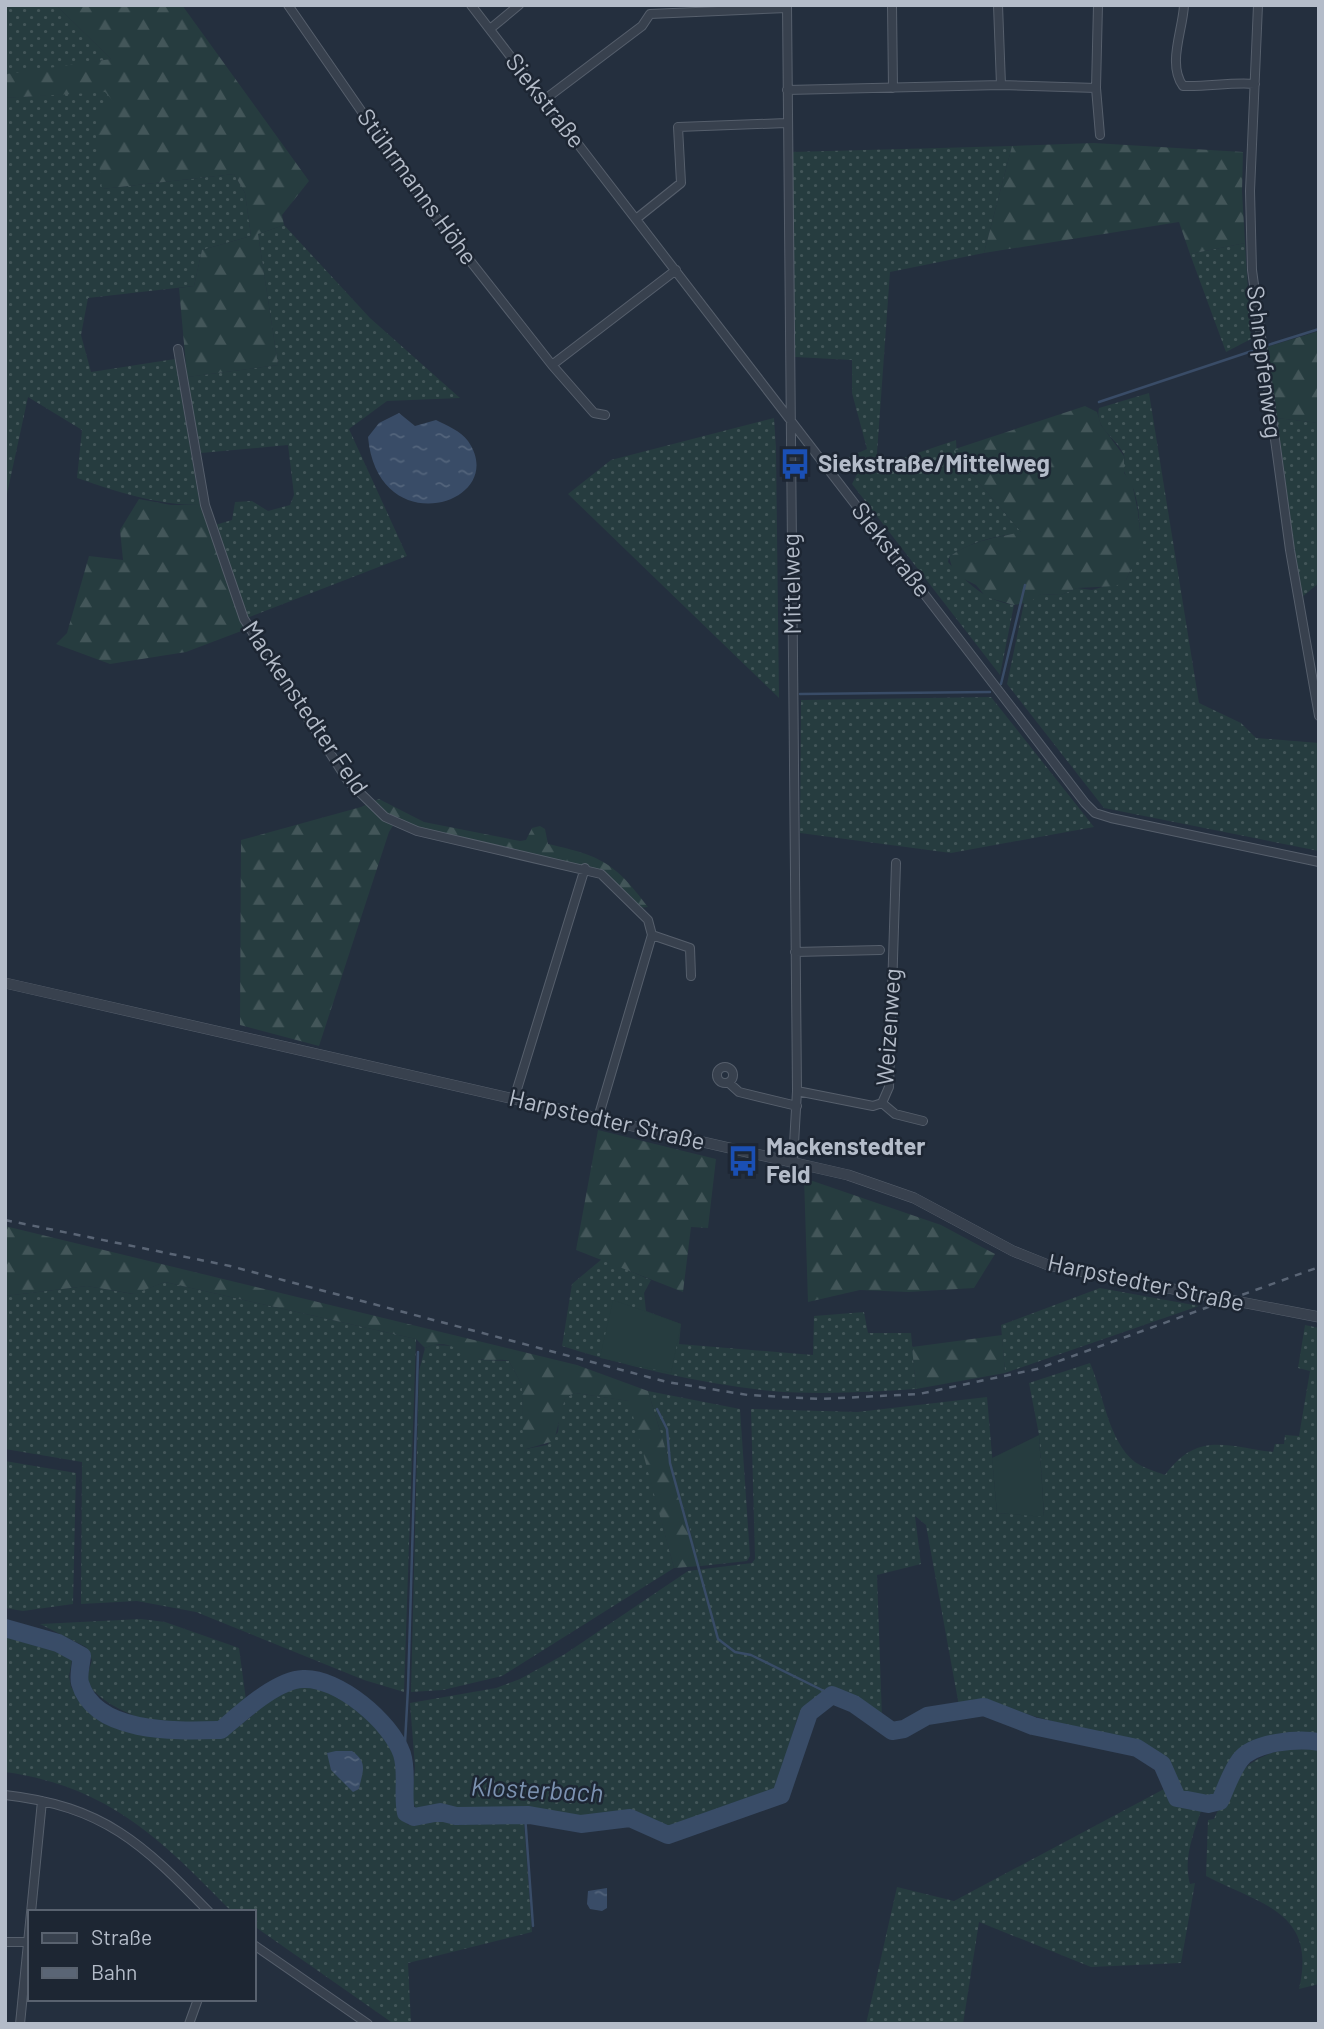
<svg xmlns="http://www.w3.org/2000/svg" width="1324" height="2029" font-family="Barlow,sans-serif">
<defs>
<pattern id="grass-dots" width="8" height="8" patternUnits="userSpaceOnUse" patternTransform="scale(1.75)"><rect width="8" height="8" fill="#263c3f"/><path d="M2 2h.1M6 6h.1" fill="none" stroke="#435659" stroke-width="1.8" stroke-linecap="round"/></pattern>
<pattern id="forest-firs" width="22" height="20" patternUnits="userSpaceOnUse" patternTransform="scale(1.75)"><rect width="22" height="20" fill="#263c3f"/><path d="M5 1l3.5 6h-7zM16 11l3.5 6h-7z" fill="#435659"/></pattern>
<pattern id="water-ripples" width="26" height="14" patternUnits="userSpaceOnUse" patternTransform="scale(1.75)"><rect width="26" height="14" fill="#394c67"/><path d="M2 4q2-2 4 0t4 0M15 11q2-2 4 0t4 0" fill="none" stroke="#53647b"/></pattern>
</defs>
<rect width="100%" height="100%" fill="#242f3e"/>
<!-- grass -->
<path fill="url(#grass-dots)" d="M 5,5 L 56,5 L 111,59 L 5,77 Z
M 105,91 L 115,102 L 102,189 L 234,174 L 245,193 L 251,236 L 202,250 L 194,286 L 88,298 L 81,335 L 91,372 L 175,359 L 200,505 C 156,505 118,492 77,478 L 82,430 L 28,397 L 5,503 L 5,98 Z
M 1012,146 L 984,253 L 890,272 L 876,467 L 956,440 L 957,457 L 1022,533 C 995,536 971,541 949,557 L 948,562 C 967,583 986,601 1014,605 L 1000,675 L 852,484 L 858,472 L 849,457 L 867,449 L 852,393 L 852,360 L 795,357 L 791,152 Z
M 284,225 L 370,318 L 460,398 L 387,401 L 349,429 L 407,556 L 247,618 L 215,525 L 232,520 L 235,502 L 252,501 L 268,511 L 290,505 L 294,495 L 288,445 L 201,453 L 187,377 L 278,365 L 258,234 Z
M 1245,243 L 1251,339 L 1226,352 L 1190,254 Z
M 1149,393 L 1199,703 L 1241,723 L 1256,738 L 1319,743 L 1319,851 L 1104,808 L 1007,684 L 1024,603 L 1041,594 L 1061,595 L 1077,588 L 1092,590 L 1126,580 C 1141,550 1144,518 1132,485 C 1130,480 1125,476 1124,471 C 1123,466 1125,459 1124,455 C 1117,438 1094,429 1099,408 Z
M 774,418 L 776,448 L 779,698 L 568,494 L 611,460 Z
M 1277,418 L 1319,423 L 1319,583 L 1301,598 Z
M 991,697 L 1094,827 L 951,853 L 800,833 L 801,700 Z
M 602,1259 L 651,1280 L 644,1293 L 646,1311 L 681,1324 L 679,1344 L 813,1355 L 814,1316 L 864,1312 L 868,1333 L 911,1333 L 916,1389 C 868,1392 820,1395 771,1391 C 702,1384 629,1367 562,1346 L 572,1284 Z
M 165,1282 L 416,1339 L 404,1692 L 364,1680 L 196,1612 L 137,1601 L 81,1604 L 82,1462 L 5,1449 L 5,1296 L 87,1286 L 133,1294 Z
M 1100,1288 L 1199,1306 L 1005,1373 L 1001,1325 Z
M 1305,1325 L 1319,1328 L 1319,1735 L 1303,1734 L 1241,1754 C 1221,1794 1229,1804 1180,1795 L 1165,1761 L 1140,1745 L 986,1703 L 959,1706 L 926,1525 L 915,1516 L 921,1564 L 877,1575 L 882,1718 L 857,1699 L 826,1690 L 797,1719 L 775,1791 L 668,1831 L 631,1815 L 579,1818 L 532,1811 L 418,1812 L 412,1801 L 415,1767 L 410,1703 L 496,1688 L 520,1679 L 565,1654 L 688,1571 L 752,1563 L 755,1559 L 751,1409 L 857,1412 L 987,1397 L 997,1513 L 1044,1516 L 1039,1435 L 1029,1383 L 1090,1363 C 1103,1392 1108,1441 1135,1462 C 1143,1468 1155,1471 1165,1475 C 1197,1431 1226,1446 1273,1452 L 1275,1444 L 1284,1444 L 1285,1435 L 1299,1436 L 1310,1371 L 1298,1368 Z
M 433,1345 L 456,1346 L 482,1360 L 509,1361 L 522,1385 L 524,1453 L 526,1449 L 547,1445 L 558,1432 L 559,1416 L 565,1398 L 575,1393 L 630,1401 L 674,1568 L 502,1676 L 443,1690 L 411,1692 L 419,1371 L 425,1348 Z
M 648,1391 L 740,1409 L 750,1556 L 747,1561 L 701,1566 Z
M 5,1461 L 76,1473 L 73,1604 L 23,1611 L 5,1608 Z
M 141,1619 L 165,1622 L 239,1648 L 246,1700 C 238,1706 226,1719 216,1723 C 178,1735 107,1715 86,1681 L 92,1660 L 86,1647 L 40,1624 Z
M 5,1634 L 36,1641 L 72,1660 L 69,1676 L 71,1687 L 101,1718 L 147,1735 L 225,1733 C 254,1723 270,1688 306,1683 C 340,1677 396,1736 401,1768 C 404,1790 394,1806 408,1825 L 439,1820 L 524,1823 L 532,1932 L 408,1963 L 411,2024 L 394,2024 L 254,1926 L 254,1912 L 233,1912 L 227,1907 C 159,1837 106,1786 5,1772 Z
M 1292,1746 L 1319,1750 L 1319,1984 L 1299,1989 C 1317,1912 1262,1905 1206,1876 L 1208,1820 L 1214,1819 C 1236,1772 1242,1761 1292,1746 Z
M 1164,1789 C 1173,1805 1184,1807 1201,1811 C 1193,1835 1183,1859 1190,1884 L 1195,1883 L 1181,1963 L 1091,1967 L 979,1922 L 963,2024 L 866,2024 L 897,1887 L 954,1901 Z"/>
<!-- forest -->
<path fill="url(#forest-firs)" d="M 56,5 L 182,5 L 309,181 L 282,215 L 284,225 L 258,234 L 278,365 L 187,377 L 179,288 L 194,286 L 202,250 L 251,236 L 245,193 L 234,174 L 102,189 L 95,128 L 100,111 L 114,102 L 105,92 L 5,98 L 7,74 L 111,59 Z
M 1094,143 L 1243,152 L 1242,191 L 1245,243 L 1190,254 L 1179,222 L 984,253 L 1012,146 Z
M 1319,331 L 1319,423 L 1277,418 L 1267,347 Z
M 1085,406 L 1097,412 L 1101,425 L 1124,456 L 1124,473 L 1132,483 L 1138,512 L 1141,547 L 1126,580 L 1116,586 L 1077,588 L 1061,595 L 1041,594 L 1030,602 L 1014,605 L 986,597 L 976,585 L 954,574 L 949,557 C 972,540 995,538 1021,532 L 957,457 L 955,449 Z
M 139,499 L 171,505 L 200,505 L 205,509 L 244,630 L 186,652 L 110,664 L 56,644 L 67,633 L 89,556 L 123,560 L 120,530 Z
M 379,799 L 424,822 L 520,841 L 526,840 L 532,828 L 540,826 L 545,829 L 548,844 C 602,856 615,863 648,907 L 639,908 L 603,872 L 479,845 L 396,821 L 389,832 L 319,1046 L 240,1025 L 241,840 L 361,807 Z
M 598,1130 L 716,1159 L 708,1228 L 691,1227 L 683,1292 L 576,1250 Z
M 804,1178 L 941,1225 L 995,1254 L 974,1288 L 908,1292 L 860,1290 L 808,1302 Z
M 5,1226 L 577,1365 L 648,1391 L 701,1566 L 674,1568 L 629,1401 L 575,1393 L 565,1398 L 554,1441 L 526,1449 L 523,1455 L 522,1385 L 509,1361 C 499,1358 490,1362 480,1359 C 458,1354 452,1337 425,1348 L 416,1339 L 165,1282 L 134,1294 L 87,1286 L 5,1296 Z
M 1002,1335 L 1005,1373 L 916,1389 L 912,1347 Z"/>
<!-- garden -->
<path fill="#263c3f" d="M 613,1300 L 681,1324 L 671,1373 L 600,1358 Z
M 1039,1435 L 1044,1517 L 997,1513 L 992,1458 Z"/>
<!-- water -->
<path fill="url(#water-ripples)" d="M 399,413 L 415,426 L 436,420 C 446,425 461,431 468,441 C 511,503 378,545 368,437 L 379,423 Z
M 336,1751 L 352,1751 C 369,1763 362,1772 359,1789 L 353,1792 L 331,1770 L 327,1753 Z
M 607,1888 L 607,1908 L 602,1911 L 590,1909 L 587,1904 L 588,1891 Z"/>
<g fill="none" stroke-linecap="round" stroke-linejoin="round">
<!-- stream -->
<path stroke="#394c67" stroke-width="2.5" d="M 1265,346 L 1319,329
M 1099,402 L 1252,351
M 1001,684 L 1025,585
M 800,694 L 990,692
M 657,1409 L 667,1429 L 670,1463 L 718,1639 L 735,1652 L 751,1655 L 832,1695
M 401,1752 L 405,1743 L 408,1688 L 418,1352
M 525,1815 L 533,1926"/>
<!-- river -->
<path stroke="#394c67" stroke-width="18" d="M 5,1628 L 58,1643 L 82,1656 C 81,1664 78,1676 80,1683 C 95,1735 180,1731 221,1730 C 241,1713 276,1680 303,1679 C 338,1677 391,1722 402,1754 C 408,1773 402,1794 406,1813 L 414,1817 L 440,1812 L 456,1816 L 529,1815 L 581,1824 L 630,1818 L 668,1835 L 781,1795 L 809,1713 L 832,1695 L 854,1704 L 892,1731 L 904,1729 L 927,1716 L 984,1707 L 1033,1726 L 1137,1748 L 1162,1764 L 1177,1798 L 1208,1804 L 1220,1801 C 1226,1788 1231,1772 1240,1760 C 1253,1742 1299,1738 1319,1742"/>
<defs>
<path id="minor" d="M 288,5 L 427,206 L 552,365 L 676,270
M 471,5 L 1085,803 L 1095,813 L 1111,818 L 1319,862
M 787,5 L 797,1091 L 793,1162
M 892,5 L 893,88
M 998,5 L 1001,85
M 1098,5 L 1096,88 L 1100,135
M 1184,5 C 1183,30 1167,64 1183,86 C 1208,87 1230,82 1255,84
M 1258,5 L 1250,191 L 1252,270 L 1290,550 L 1319,716
M 490,29 L 519,5
M 787,90 L 1001,85 L 1096,88
M 544,100 L 642,26 L 650,14 L 787,8
M 636,219 L 681,183 L 678,127 L 786,123
M 178,349 L 205,505 L 244,619 L 348,781 L 385,817 L 417,831 L 601,874 L 648,920 L 652,935 L 598,1118
M 552,365 L 594,413 L 605,415
M 652,935 L 690,948 L 691,976
M 795,952 L 880,950
M717 1075a8 8 0 1 1 16 0a8 8 0 1 1-16 0Z
M 729,1083 L 739,1092 L 797,1106
M 797,1091 L 873,1106 L 882,1103 L 889,1087 L 896,863
M 514,1099 L 585,868
M 882,1103 L 895,1114 L 923,1121
M 5,1795 C 104,1806 143,1844 209,1912
M 5,1942 L 26,1942
M 254,1945 L 368,2024
M 20,2024 L 42,1801
M 189,2024 L 198,1999"/>
<path id="tertiary" d="M 5,983 L 848,1175 L 914,1198 L 1013,1251 L 1048,1265 L 1319,1317"/>
</defs>
<!-- minor casing -->
<use href="#minor" stroke="#565f6c" stroke-width="10"/>
<!-- tertiary casing -->
<use href="#tertiary" stroke="#565f6c" stroke-width="11"/>
<!-- minor -->
<use href="#minor" stroke="#38414e" stroke-width="8"/>
<!-- tertiary -->
<use href="#tertiary" stroke="#38414e" stroke-width="10"/>
<!-- rail -->
<path stroke="#5a6575" stroke-width="2.5" stroke-dasharray="7 7" stroke-linecap="butt" d="M 5,1220 L 230,1266 L 667,1382 L 748,1395 L 820,1399 L 919,1394 L 1037,1369 L 1319,1267"/>
</g>
<!-- icons -->
<defs>
<symbol id="bus-bare" viewBox="-9 -9 18 18"><path d="M-5-6H5V4H4V6H2V4H-2V6H-4V4H-5ZM-3.5-4V0h7V-4ZM-3.5 1.2v1.5H-2V1.2ZM2 1.2v1.5H3.5V1.2Z" fill="#1a4fb4" stroke="#1d2633" stroke-width="2.5" paint-order="stroke"/></symbol>
</defs>
<g fill-rule="evenodd">
<use href="#bus-bare" x="773" y="442" width="44" height="44"/>
<use href="#bus-bare" x="721" y="1139" width="44" height="44"/>
</g>
<g text-anchor="middle" stroke-width="5" stroke-linejoin="round" paint-order="stroke">
<!-- street labels -->
<g font-size="24" fill="#b4bcc9" stroke="#1d2633">
<text transform="translate(545 101) rotate(52)" y="8">Siekstraße</text>
<text transform="translate(417 187) rotate(54)" y="8">Stührmanns Höhe</text>
<text transform="translate(1264 362) rotate(83)" y="8">Schnepfenweg</text>
<text transform="translate(891 550) rotate(52)" y="8">Siekstraße</text>
<text transform="translate(792 584) rotate(-91)" y="8">Mittelweg</text>
<text transform="translate(305 708) rotate(56)" y="8">Mackenstedter Feld</text>
<text transform="translate(889 1027) rotate(-86)" y="8">Weizenweg</text>
<text transform="translate(607 1120) rotate(13)" y="8">Harpstedter Straße</text>
<text transform="translate(1146 1283) rotate(12)" y="8">Harpstedter Straße</text>
</g>
<!-- poi labels -->
<g font-size="24" font-weight="bold" fill="#b4bcc9" stroke="#1d2633" text-anchor="start">
<text x="818" y="472">Siekstraße/Mittelweg</text>
<text x="766" y="1155">Mackenstedter<tspan x="766" dy="28">Feld</tspan></text>
</g>
<!-- water labels -->
<g font-size="26" font-style="italic" fill="#7c92b1" stroke="#1d2633">
<text transform="translate(537 1790) rotate(3)" y="9">Klosterbach</text>
</g>
</g>
<!-- border -->
<rect width="1324" height="2029" fill="none" stroke="#b4bcc9" stroke-width="14"/>
<!-- legend -->
<rect x="28" y="1910" width="228" height="91" fill="#1d2633" stroke="#59626f" stroke-width="2"/>
<rect x="42" y="1933" width="35" height="10" fill="#38414e" stroke="#59626f" stroke-width="2"/>
<text x="91" y="1945" font-size="21" fill="#b4bcc9">Straße</text>
<rect x="42" y="1968" width="35" height="10" fill="#5a6575" stroke="#59626f" stroke-width="2"/>
<text x="91" y="1980" font-size="21" fill="#b4bcc9">Bahn</text>
</svg>
